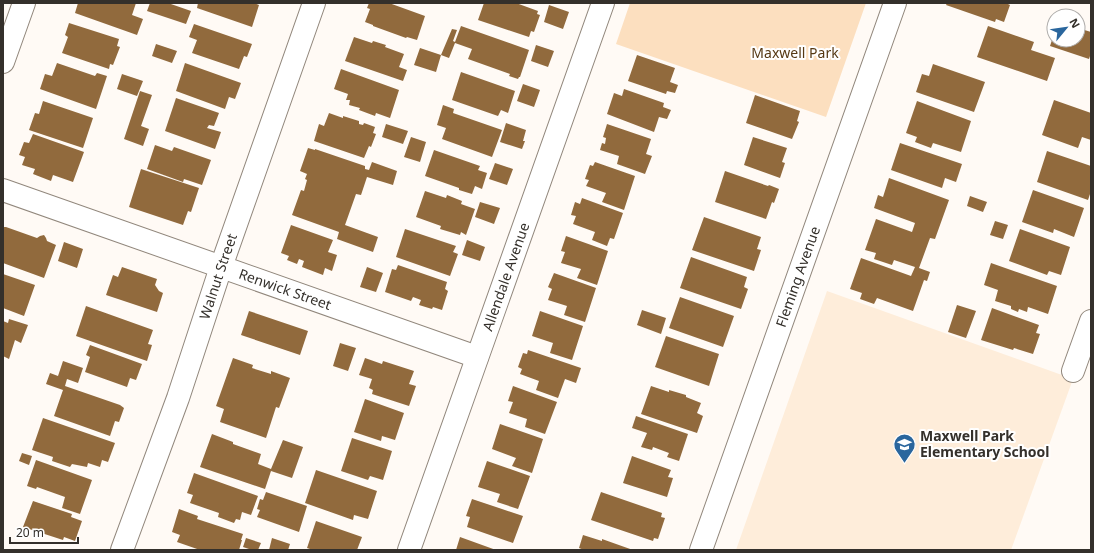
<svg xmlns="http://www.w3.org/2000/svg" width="1094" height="553" font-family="'Noto Sans',sans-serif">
<rect width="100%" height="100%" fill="#fffaf5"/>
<!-- built -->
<path fill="#feedda" d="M 827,291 L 1073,379 L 1011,550 L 736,550 Z"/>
<!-- green -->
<path fill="#fcdfbf" d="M 630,3 L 866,3 L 826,117 L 616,44 Z"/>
<!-- building -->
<path fill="#916a3d" d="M 78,3 L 136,3 L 132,15 L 143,19 L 137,35 L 75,13 Z
M 150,3 L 168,3 L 191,11 L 186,24 L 147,11 Z
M 198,3 L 254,3 L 259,5 L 252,27 L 197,8 Z
M 369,3 L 389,3 L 425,16 L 417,40 L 407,37 L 406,38 L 373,26 L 373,25 L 365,22 L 370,9 L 367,8 Z
M 484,3 L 516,3 L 538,11 L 537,14 L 540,15 L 534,32 L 531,31 L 529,37 L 478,20 Z
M 947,3 L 1006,3 L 1010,5 L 1004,22 L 996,19 L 995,22 L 946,5 Z
M 549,5 L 569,12 L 563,29 L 544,22 Z
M 69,23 L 119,39 L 117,46 L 120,47 L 113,65 L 110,64 L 109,69 L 62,53 L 68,37 L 65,35 Z
M 194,24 L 252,44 L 247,57 L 244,56 L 239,69 L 192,53 L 197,40 L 189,37 Z
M 461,26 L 529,50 L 520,77 L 519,77 L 518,79 L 509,76 L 510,74 L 468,59 L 472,49 L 455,43 L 449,58 L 441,55 L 452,29 L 457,30 L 453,41 L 455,42 Z
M 988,26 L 1034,42 L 1031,50 L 1055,58 L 1047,81 L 977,57 Z
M 1078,28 L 1091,32 L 1091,53 L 1089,59 L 1050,46 L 1054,34 L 1054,40 L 1078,40 Z
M 354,37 L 372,43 L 373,41 L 386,45 L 385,47 L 404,54 L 399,67 L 407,70 L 403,81 L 345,61 Z
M 156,44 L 177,51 L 172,63 L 152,56 Z
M 536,45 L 554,51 L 548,67 L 531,61 Z
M 420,48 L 441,55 L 436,72 L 414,65 Z
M 637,55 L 675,68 L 670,82 L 678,85 L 675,93 L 667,91 L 666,94 L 628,81 Z
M 57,63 L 95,76 L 97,73 L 107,76 L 96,109 L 40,89 L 45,74 L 52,76 Z
M 185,63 L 241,83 L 235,99 L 229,97 L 225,109 L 176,91 Z
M 933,64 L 985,82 L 974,112 L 916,92 L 922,74 L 929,76 Z
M 341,69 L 399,90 L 390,118 L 376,113 L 375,116 L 359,110 L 360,108 L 349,105 L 350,100 L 346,100 L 348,94 L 334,89 Z
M 461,72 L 515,91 L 508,113 L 501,110 L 498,116 L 452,100 Z
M 122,74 L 143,81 L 137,96 L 117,89 Z
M 523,84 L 540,90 L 534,107 L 517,101 Z
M 624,89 L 664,103 L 663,107 L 671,110 L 667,119 L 659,117 L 654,132 L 607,114 L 614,93 L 622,96 Z
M 140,91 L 152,95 L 141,126 L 149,129 L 143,146 L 124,139 Z
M 755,95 L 800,111 L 797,121 L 799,122 L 792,139 L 746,123 Z
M 176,98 L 219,113 L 214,126 L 209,125 L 207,128 L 221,132 L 215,149 L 165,131 Z
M 1054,100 L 1091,113 L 1091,140 L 1082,137 L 1078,148 L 1042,135 Z
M 43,101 L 93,118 L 83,148 L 29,130 L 35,113 L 39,114 Z
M 917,101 L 971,121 L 961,152 L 933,143 L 931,148 L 915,142 L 917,137 L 906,133 Z
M 443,105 L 454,109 L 453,113 L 502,130 L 492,157 L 442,139 L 446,128 L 437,125 Z
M 329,113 L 343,118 L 343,116 L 359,121 L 359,124 L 363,125 L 364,123 L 375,127 L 373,133 L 376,134 L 371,147 L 369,146 L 364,158 L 314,141 L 319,124 L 324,126 Z
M 506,123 L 526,130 L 523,141 L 525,141 L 522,149 L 500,142 Z
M 386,124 L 408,131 L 403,144 L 382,137 Z
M 607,124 L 651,139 L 646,154 L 652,156 L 645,174 L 617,164 L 619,156 L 600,150 L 602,143 L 605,144 L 606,138 L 603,137 Z
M 33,134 L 84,152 L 73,182 L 53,175 L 51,181 L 33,174 L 35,169 L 22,165 L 25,157 L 19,155 L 24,142 L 29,143 Z
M 411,137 L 426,142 L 420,162 L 404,157 Z
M 753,137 L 787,148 L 782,162 L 785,163 L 780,178 L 744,165 Z
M 900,143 L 962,164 L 956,182 L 945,178 L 942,188 L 891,170 Z
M 155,145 L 172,151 L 174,147 L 211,160 L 202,185 L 184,179 L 183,182 L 147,169 Z
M 308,148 L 315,150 L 315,149 L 365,166 L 365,169 L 369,170 L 372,162 L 397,171 L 393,185 L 367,177 L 361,195 L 356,194 L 345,225 L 378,237 L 373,252 L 337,239 L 339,232 L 292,215 L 301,190 L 304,191 L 307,180 L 305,179 L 307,174 L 300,171 Z
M 434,150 L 480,166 L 478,170 L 487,173 L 482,189 L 475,186 L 472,194 L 459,190 L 459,188 L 425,176 Z
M 1047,151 L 1091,166 L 1091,191 L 1088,200 L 1037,182 Z
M 595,162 L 635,176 L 624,210 L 602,202 L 606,193 L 586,186 L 589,180 L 585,179 L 590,165 L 593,166 Z
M 495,163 L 513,169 L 507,185 L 489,179 Z
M 141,169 L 199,188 L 191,212 L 188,211 L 183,225 L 129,207 Z
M 725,171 L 768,186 L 769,185 L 779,189 L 774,203 L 772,202 L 766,219 L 715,202 Z
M 889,178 L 949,200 L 935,239 L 930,238 L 919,268 L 930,272 L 927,281 L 924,280 L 913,311 L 877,298 L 874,304 L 860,299 L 862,293 L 850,289 L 861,258 L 911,276 L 915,267 L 894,260 L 892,265 L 874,259 L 876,253 L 865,250 L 876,219 L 912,232 L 915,223 L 874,208 L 878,195 L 883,197 Z
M 1033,190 L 1084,208 L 1074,237 L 1054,229 L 1053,233 L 1022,222 Z
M 425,191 L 446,198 L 447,195 L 462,201 L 461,204 L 475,209 L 466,235 L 461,232 L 460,235 L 440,229 L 441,226 L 416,217 Z
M 970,196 L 987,202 L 983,212 L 967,206 Z
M 582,198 L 623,213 L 614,239 L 610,238 L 607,246 L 592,240 L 595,232 L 573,224 L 576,216 L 571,215 L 575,202 L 580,204 Z
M 480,202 L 500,208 L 494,224 L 475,217 Z
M 704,217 L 761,237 L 757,249 L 761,250 L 754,271 L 692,250 Z
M 995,221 L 1008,225 L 1003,239 L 990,235 Z
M 291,225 L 333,240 L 328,252 L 337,255 L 332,271 L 325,268 L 323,275 L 302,267 L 304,261 L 299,259 L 297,264 L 287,260 L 289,256 L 281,253 Z
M 3,227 L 6,227 L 37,238 L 40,236 L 44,235 L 46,238 L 47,241 L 56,245 L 44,278 L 3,263 Z
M 405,229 L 456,246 L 453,252 L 458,254 L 450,276 L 396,257 Z
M 1020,229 L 1070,247 L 1061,275 L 1049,271 L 1047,275 L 1009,261 Z
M 566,236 L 608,251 L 597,285 L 577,278 L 581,269 L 561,263 L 565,252 L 561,251 Z
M 467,240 L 485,247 L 480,261 L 462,255 Z
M 64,242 L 83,249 L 77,268 L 58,261 Z
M 691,257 L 747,277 L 744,287 L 748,289 L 741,309 L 680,288 Z
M 991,263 L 1057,286 L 1048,314 L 1028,307 L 1027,312 L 1019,309 L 1018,312 L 1011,309 L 1011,306 L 995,301 L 998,290 L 984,285 Z
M 398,265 L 447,282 L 445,289 L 448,291 L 442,310 L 433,307 L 432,309 L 419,305 L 421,300 L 413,297 L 411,301 L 385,292 L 392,269 L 396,270 Z
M 122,267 L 157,279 L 155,285 L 159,291 L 163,293 L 157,312 L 106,295 L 113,275 L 118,277 Z
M 367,267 L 383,273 L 376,292 L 360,287 Z
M 554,273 L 596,288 L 585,322 L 564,315 L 567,306 L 548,300 L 552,289 L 548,287 Z
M 3,274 L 35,285 L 24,316 L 3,308 Z
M 680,297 L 734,316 L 723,347 L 669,328 Z
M 957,305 L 976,311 L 966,338 L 948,332 Z
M 86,306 L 153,330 L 148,344 L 152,345 L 147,361 L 76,336 Z
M 992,308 L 1039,325 L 1036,333 L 1040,334 L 1033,354 L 1014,348 L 1013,350 L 981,340 Z
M 642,310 L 666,318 L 661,334 L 637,325 Z
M 249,311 L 308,331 L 300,355 L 241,335 Z
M 540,311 L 583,326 L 572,360 L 550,353 L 553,343 L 532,336 Z
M 9,319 L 28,325 L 21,343 L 15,340 L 9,359 L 3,356 L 3,321 L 8,323 Z
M 666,336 L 719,354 L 709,386 L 655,367 Z
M 340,343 L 356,348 L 348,371 L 333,366 Z
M 90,345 L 142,364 L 136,380 L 130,378 L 127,387 L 85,372 L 90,357 L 86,355 Z
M 528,350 L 581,368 L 576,383 L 565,379 L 558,398 L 536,390 L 539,381 L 520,374 L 522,369 L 518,367 L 523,353 L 527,354 Z
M 233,358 L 253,365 L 252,368 L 271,374 L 271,371 L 290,378 L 279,408 L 276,407 L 266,438 L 220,422 L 224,409 L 216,406 Z
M 365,358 L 382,364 L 383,361 L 414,371 L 409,384 L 416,386 L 409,406 L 372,394 L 373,390 L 369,388 L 372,379 L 359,375 Z
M 63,361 L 83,368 L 78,383 L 67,379 L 65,386 L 120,405 L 124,408 L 119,422 L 115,421 L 110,436 L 54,416 L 63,390 L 46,384 L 50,373 L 58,376 Z
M 513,386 L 557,402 L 545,434 L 525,427 L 527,419 L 509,413 L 513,402 L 508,401 Z
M 651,386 L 669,392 L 669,390 L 686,395 L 686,397 L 701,403 L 697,413 L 703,416 L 697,433 L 641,414 Z
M 365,399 L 404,413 L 395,440 L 382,436 L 381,441 L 354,432 Z
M 636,416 L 688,434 L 679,461 L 667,457 L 669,453 L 653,447 L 652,450 L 641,447 L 647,433 L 632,428 Z
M 43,418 L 115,443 L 108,462 L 102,460 L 100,467 L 88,463 L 87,467 L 72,464 L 70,467 L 52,461 L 53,457 L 32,450 Z
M 500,424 L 543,439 L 532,473 L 512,466 L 516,458 L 492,449 Z
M 212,434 L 233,442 L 233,444 L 261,454 L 258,464 L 271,469 L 283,440 L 303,447 L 292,478 L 271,471 L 265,489 L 200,467 Z
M 352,438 L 392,451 L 383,480 L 370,476 L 368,480 L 341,471 Z
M 22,453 L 32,456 L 29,465 L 19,461 Z
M 632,456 L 671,470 L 668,477 L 673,478 L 667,497 L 623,483 Z
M 36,460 L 92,480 L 80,514 L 62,508 L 65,497 L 37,487 L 36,489 L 27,486 Z
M 487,461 L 530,476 L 518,509 L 497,502 L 500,494 L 478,487 Z
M 316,470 L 377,491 L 368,519 L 354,515 L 353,520 L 305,503 Z
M 194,473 L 258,496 L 251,515 L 242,512 L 240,520 L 236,519 L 234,523 L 218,517 L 219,513 L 190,503 L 193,495 L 187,493 Z
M 266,492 L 307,506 L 299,532 L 257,517 L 260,510 L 257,509 L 260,499 L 263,500 Z
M 601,492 L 662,513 L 661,517 L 665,518 L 658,539 L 654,538 L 653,541 L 591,520 Z
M 472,499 L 523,516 L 513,543 L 467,527 L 470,517 L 466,516 Z
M 33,501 L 72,514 L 71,517 L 82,521 L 75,541 L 64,537 L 63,540 L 23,527 Z
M 179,509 L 198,516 L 197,519 L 243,534 L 241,540 L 242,540 L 239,550 L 200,550 L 177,542 L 180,535 L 172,532 Z
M 316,521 L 362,537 L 357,550 L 313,550 L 307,548 Z
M 583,535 L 602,541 L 602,539 L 633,550 L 584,550 L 579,548 Z
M 460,537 L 496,550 L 456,550 Z
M 246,538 L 261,543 L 258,550 L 252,550 L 243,547 Z
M 272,538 L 290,544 L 288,550 L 269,550 Z"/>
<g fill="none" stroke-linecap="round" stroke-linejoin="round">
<defs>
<g id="minor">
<path d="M 3,62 L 24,3"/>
<path id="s1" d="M 3,190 L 477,357"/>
<path d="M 1073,371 L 1091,321"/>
<path id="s2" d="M 122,550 L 178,398 L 221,267 L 314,3"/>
<path id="s3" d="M 409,550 L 603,3"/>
<path id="s4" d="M 701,550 L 895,3"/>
</g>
</defs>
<!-- minor casing -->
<use href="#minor" stroke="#91877c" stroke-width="24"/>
<!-- minor -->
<use href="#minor" stroke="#fff" stroke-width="22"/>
</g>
<!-- icons -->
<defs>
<symbol id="school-pin" viewBox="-11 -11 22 30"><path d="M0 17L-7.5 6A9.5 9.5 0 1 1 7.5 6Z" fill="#2a669d" stroke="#fff"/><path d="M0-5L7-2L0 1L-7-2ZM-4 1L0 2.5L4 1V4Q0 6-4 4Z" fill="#fff"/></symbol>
</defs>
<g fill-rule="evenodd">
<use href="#school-pin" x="892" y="432" width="25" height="34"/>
</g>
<g text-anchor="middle" stroke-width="4" stroke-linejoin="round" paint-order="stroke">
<!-- park labels -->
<g font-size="14" fill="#563914" stroke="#fff">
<text x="795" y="58">Maxwell Park</text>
</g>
<!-- street labels -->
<g font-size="14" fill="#34302b" stroke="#fff">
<text dy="5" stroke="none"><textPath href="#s4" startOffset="290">Fleming Avenue</textPath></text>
<text dy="5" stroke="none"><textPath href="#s2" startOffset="290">Walnut Street</textPath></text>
<text dy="5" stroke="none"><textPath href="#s3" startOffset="290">Allendale Avenue</textPath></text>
<text dy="5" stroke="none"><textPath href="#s1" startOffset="299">Renwick Street</textPath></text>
</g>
<!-- poi labels -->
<g font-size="14" font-weight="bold" fill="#34302b" stroke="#fff" text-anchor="start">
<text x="920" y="441">Maxwell Park<tspan x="920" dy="16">Elementary School</tspan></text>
</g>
</g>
<!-- border -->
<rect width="1094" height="553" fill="none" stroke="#34302b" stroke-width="8"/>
<!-- north arrow -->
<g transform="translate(1066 28) rotate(61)"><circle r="19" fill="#ffffff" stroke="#aeacaa"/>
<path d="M0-3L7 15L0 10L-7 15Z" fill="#2a669d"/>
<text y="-6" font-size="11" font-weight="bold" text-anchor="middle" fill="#34302b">N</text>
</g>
<!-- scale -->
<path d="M10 537v6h68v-6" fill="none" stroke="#34302b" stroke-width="2"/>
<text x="16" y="537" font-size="12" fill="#34302b" stroke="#ffffff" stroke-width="3" paint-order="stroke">20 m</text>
</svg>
